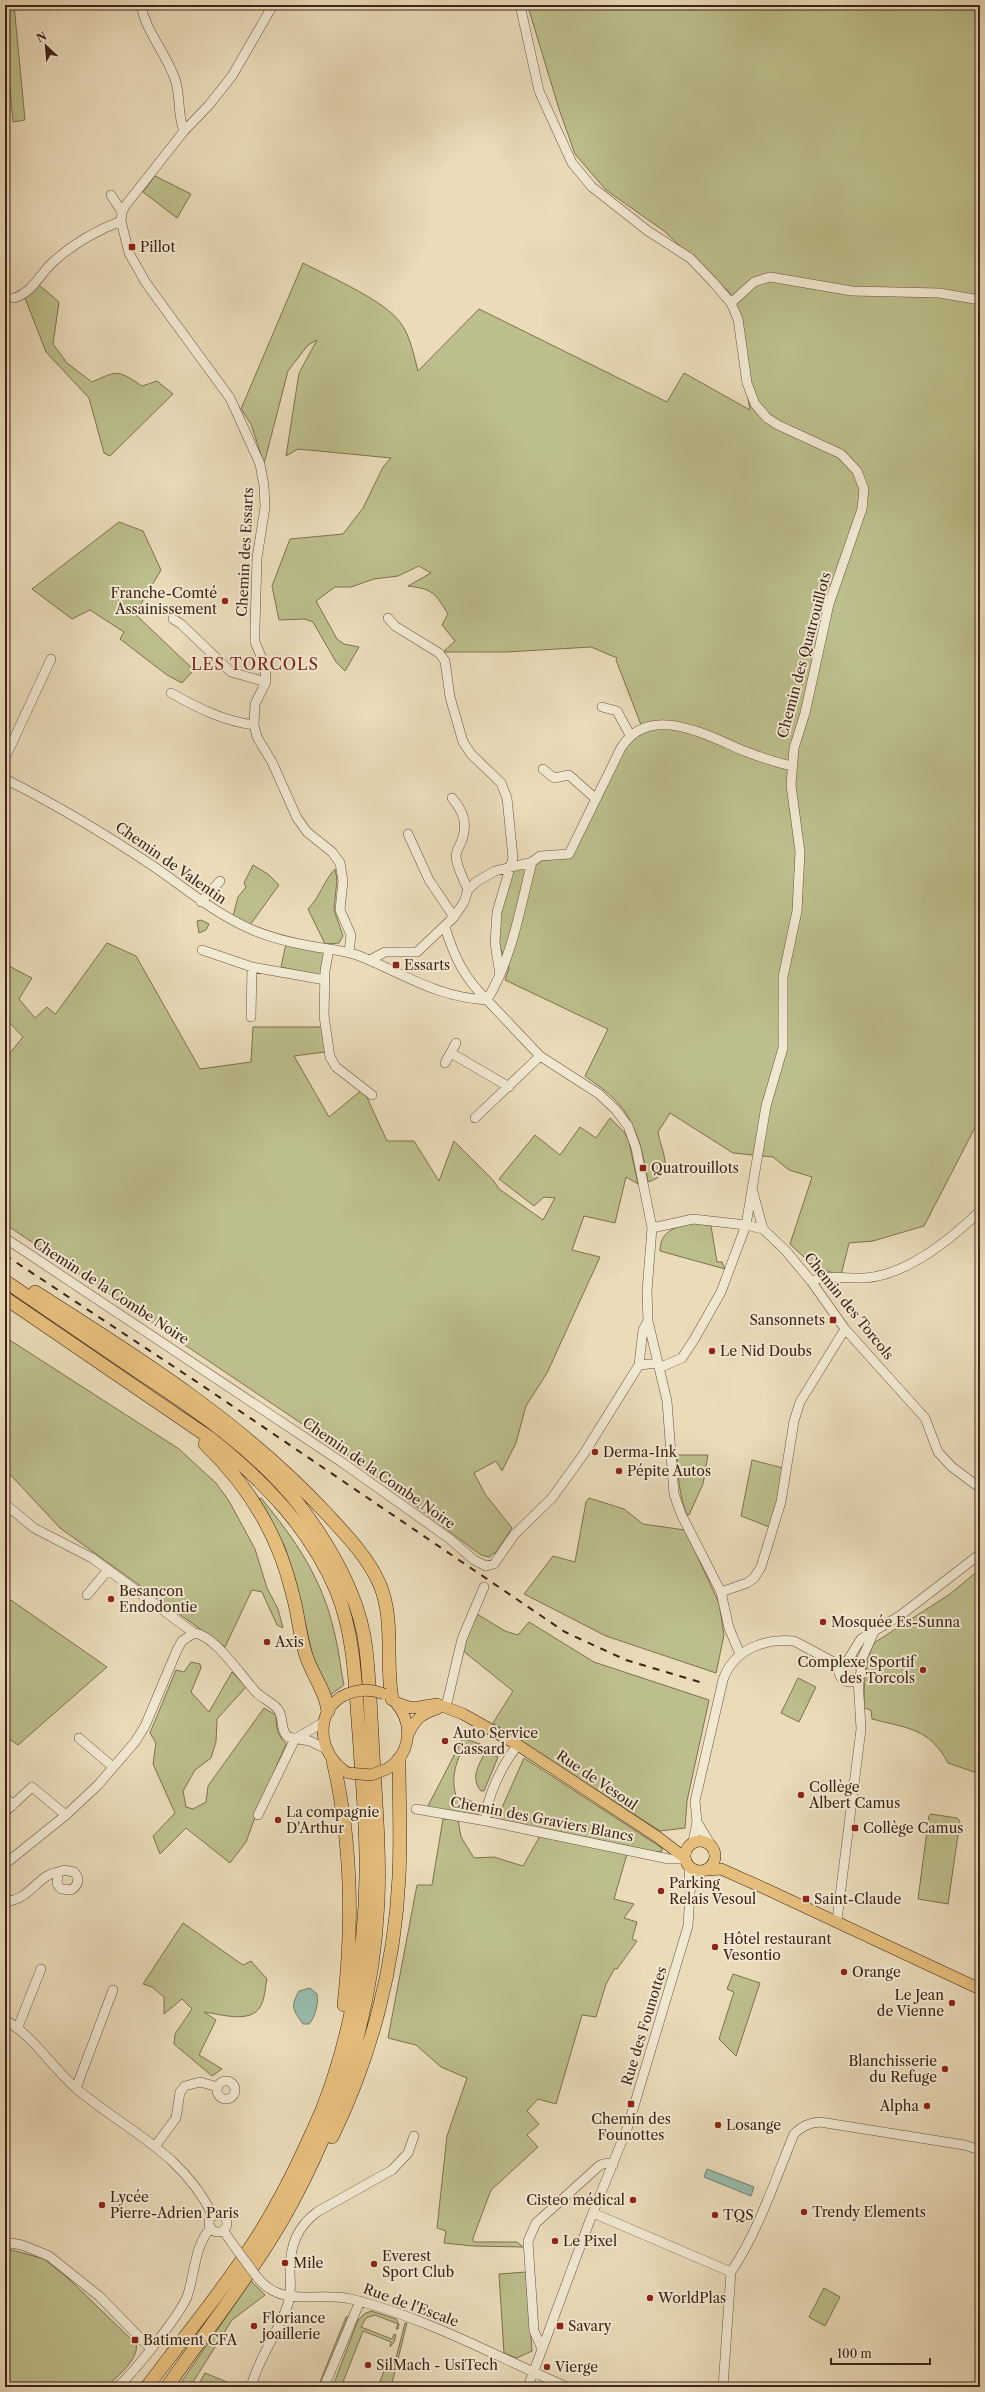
<svg xmlns="http://www.w3.org/2000/svg" width="985" height="2392" font-family="'Libre Caslon Text',serif">
<rect width="100%" height="100%" fill="#eadbb9"/>
<filter id="stains"><feTurbulence type="fractalNoise" baseFrequency=".005" numOctaves="4"/><feColorMatrix values="0 0 0 0 .2 0 0 0 0 .09 0 0 0 0 .02 0 0 0 .5 -.17"/></filter>
<radialGradient id="worn" r=".72"><stop offset=".6" stop-color="#630" stop-opacity="0"/><stop offset="1" stop-color="#630" stop-opacity=".3"/></radialGradient>
<!-- green -->
<path fill="#bcbe8b" stroke="#7e7050" d="M 5,5 L 14,5 L 25,120 L 13,122 L 5,33 Z
M 534,5 L 980,5 L 980,1118 L 924,1226 L 873,1241 L 849,1243 L 841,1275 C 818,1270 806,1260 790,1244 L 812,1177 L 789,1170 L 773,1157 L 733,1153 L 670,1113 L 658,1132 C 661,1152 677,1173 648,1182 C 643,1152 636,1119 612,1097 C 604,1089 594,1083 585,1076 L 608,1029 L 505,980 L 509,968 L 494,933 L 507,870 L 537,859 L 571,856 L 630,736 L 643,730 L 616,660 L 617,658 L 591,647 L 506,652 L 443,652 L 455,641 L 442,625 L 448,614 C 435,593 433,589 408,586 L 431,573 L 419,566 L 398,576 L 374,579 L 351,587 L 335,587 L 316,601 L 337,639 L 344,644 L 359,647 L 345,671 L 336,662 L 313,622 L 305,619 L 279,620 L 272,586 L 290,539 L 343,534 L 363,508 L 383,467 L 391,458 L 298,449 L 286,456 L 299,373 L 317,340 L 308,345 L 288,371 L 264,464 L 251,424 L 241,409 L 303,263 C 330,277 382,299 400,322 C 410,335 414,356 418,371 L 479,309 L 667,402 L 684,373 L 750,410 L 730,293 L 664,231 L 606,190 L 575,154 L 559,109 L 529,10 Z
M 155,176 L 191,194 L 177,218 L 143,192 Z
M 38,284 L 59,302 L 53,344 L 67,363 L 92,382 C 118,370 118,370 142,386 L 157,381 L 173,394 L 110,456 L 104,453 L 89,398 L 46,352 L 25,298 Z
M 119,522 L 143,531 L 161,570 L 135,614 L 194,670 L 182,683 L 167,675 L 120,639 L 124,632 L 90,610 L 72,619 L 32,589 Z
M 253,865 L 268,874 L 279,885 L 250,925 L 233,916 L 238,897 L 246,887 L 244,883 Z
M 335,869 L 337,879 L 334,910 L 343,936 L 339,943 L 325,944 L 308,909 C 320,897 323,882 335,869 Z
M 201,920 L 209,924 L 206,930 L 199,933 L 197,921 Z
M 107,943 L 136,956 L 200,1069 L 251,1062 L 253,1027 L 322,1027 L 325,1052 L 294,1056 L 329,1117 L 363,1089 L 387,1141 L 414,1141 L 439,1181 L 454,1141 L 493,1180 L 499,1189 L 543,1220 L 555,1198 L 544,1197 L 534,1206 L 499,1179 L 535,1135 L 560,1155 L 580,1127 L 596,1138 L 610,1118 L 625,1133 L 629,1142 L 638,1184 L 626,1177 L 615,1223 L 584,1216 L 572,1250 L 600,1257 L 547,1373 L 526,1406 L 516,1443 L 502,1471 L 496,1461 L 474,1473 L 485,1494 L 512,1528 L 496,1552 L 489,1557 L 481,1555 L 338,1448 L 5,1224 L 5,1059 L 23,1037 L 5,1018 L 5,964 L 32,978 L 19,999 L 35,1018 L 47,1007 L 55,1014 L 57,1012 Z
M 286,944 L 323,952 L 325,956 L 322,976 L 281,967 Z
M 695,1223 L 711,1226 L 717,1262 L 722,1262 L 725,1269 L 660,1251 C 660,1230 677,1226 695,1223 Z
M 5,1337 L 179,1449 L 216,1483 L 229,1501 L 255,1549 L 267,1588 L 278,1609 L 283,1628 L 277,1625 L 262,1592 L 252,1590 L 225,1647 L 60,1528 L 5,1469 Z
M 677,1455 L 708,1455 L 703,1484 L 689,1515 L 687,1515 C 679,1495 678,1476 677,1455 Z
M 752,1460 L 783,1468 L 772,1528 L 741,1516 Z
M 261,1498 C 295,1539 322,1578 334,1631 C 339,1649 340,1667 344,1685 L 330,1695 L 316,1670 L 295,1578 L 285,1547 L 258,1499 Z
M 589,1498 L 624,1509 L 643,1524 L 685,1530 L 719,1603 L 724,1635 L 716,1673 L 606,1636 L 524,1594 L 553,1556 L 575,1562 L 586,1502 Z
M 980,1569 L 980,1774 L 948,1763 C 930,1728 906,1728 872,1719 L 871,1710 L 864,1708 C 864,1687 864,1663 874,1643 L 950,1594 Z
M 5,1596 L 107,1667 L 18,1745 L 5,1736 Z
M 477,1614 L 505,1631 L 518,1635 L 529,1622 L 594,1662 L 709,1700 L 687,1801 L 685,1828 L 660,1831 L 493,1723 L 513,1691 L 462,1650 Z
M 191,1662 L 200,1664 L 201,1668 L 191,1692 L 209,1712 L 232,1672 L 246,1687 L 217,1719 L 216,1742 L 211,1758 L 195,1770 L 183,1791 L 186,1807 L 193,1809 L 206,1802 L 208,1786 L 264,1708 L 276,1715 C 276,1727 277,1735 286,1744 L 257,1812 L 246,1842 L 230,1863 L 186,1828 L 160,1854 L 153,1836 L 175,1813 L 153,1764 L 156,1743 L 150,1733 L 176,1670 L 184,1672 Z
M 798,1678 L 816,1687 L 799,1722 L 781,1713 Z
M 463,1738 L 480,1744 L 483,1748 L 481,1751 L 462,1750 C 455,1766 451,1778 456,1796 L 479,1804 L 478,1816 L 427,1808 Z
M 485,1752 L 498,1757 L 484,1791 L 481,1791 C 470,1778 479,1765 485,1752 Z
M 524,1758 L 662,1848 L 662,1851 L 657,1852 L 497,1819 Z
M 931,1814 L 957,1818 L 960,1821 L 948,1904 L 918,1899 L 929,1816 Z
M 443,1819 L 458,1820 L 461,1837 L 474,1858 L 494,1857 L 523,1866 L 540,1836 L 627,1854 L 614,1899 L 634,1904 L 624,1918 L 637,1922 L 632,1939 L 637,1941 L 617,1969 L 615,1968 L 606,1984 L 596,2017 L 582,2015 L 556,2104 L 538,2099 L 527,2111 L 539,2124 L 527,2135 L 538,2147 L 491,2190 L 473,2238 L 473,2241 L 475,2242 L 517,2242 L 523,2247 L 473,2246 L 444,2243 L 446,2231 L 437,2228 L 447,2136 L 467,2078 L 441,2067 L 416,2045 L 388,2038 L 417,1885 L 432,1885 Z
M 183,1923 L 243,1965 L 251,1961 L 267,1979 C 265,1987 265,2000 260,2007 C 250,2024 220,2014 204,2012 L 216,2020 L 199,2055 L 222,2069 L 212,2076 L 174,2044 L 175,2034 L 192,2009 L 182,1999 L 164,2014 L 164,1997 L 152,1987 L 143,1984 Z
M 733,1974 L 760,1983 L 736,2056 L 719,2039 L 734,1992 L 727,1989 Z
M 5,2248 L 44,2259 L 69,2279 L 136,2344 C 140,2358 116,2378 106,2387 L 5,2387 Z
M 526,2272 L 532,2351 L 517,2358 L 504,2353 L 499,2274 Z
M 251,2281 L 265,2295 L 232,2320 L 190,2387 L 178,2387 Z
M 824,2288 L 840,2297 L 825,2326 L 809,2317 Z
M 371,2311 L 396,2319 L 399,2324 L 398,2329 L 396,2329 L 398,2324 L 375,2315 L 366,2318 L 361,2327 L 392,2339 L 394,2334 L 396,2335 L 394,2342 L 390,2347 L 391,2342 L 363,2331 L 341,2387 L 333,2386 L 358,2320 L 364,2314 Z
M 346,2317 L 348,2317 L 320,2387 L 318,2387 Z
M 405,2323 L 407,2323 L 391,2387 L 378,2387 L 385,2368 L 393,2370 Z
M 205,2373 L 239,2387 L 197,2387 Z"/>
<!-- water -->
<path fill="#98bbab" stroke="#747e6f" d="M 310,1988 L 317,1994 C 319,2002 315,2018 309,2024 L 303,2024 C 293,2010 290,2007 299,1991 Z
M 707,2169 L 754,2187 L 751,2196 L 704,2177 Z"/>
<g fill="none" stroke-linecap="round" stroke-linejoin="round">
<defs>
<path id="minor" d="M 141,5 C 146,32 166,53 175,79 C 181,96 177,114 184,131
M 273,5 L 232,76 L 209,105 L 184,131 L 125,206 L 122,212 L 121,221 L 129,253 L 146,283 L 230,398 L 260,464 L 264,486 L 265,507 L 257,558 L 255,627 L 255,642 L 265,666 L 266,682 L 255,704 L 254,725 L 257,737 L 272,762 L 297,818 L 307,832 L 332,852 L 340,863 L 343,881 L 340,910 L 351,935 L 349,952
M 520,5 L 539,91 L 572,163 L 592,187 L 648,231 L 690,258 L 713,282 L 731,303 L 738,319 L 747,383 L 755,404 L 767,418 L 778,425 L 841,454 L 857,471 L 864,489 L 862,509 L 829,604 L 805,713 L 794,748 L 791,785 L 800,852 L 797,911 L 783,977 L 783,1048 L 766,1106 L 746,1225 L 721,1292 L 695,1338 L 682,1358 L 659,1368
M 111,195 L 122,212
M 14,298 C 33,292 39,275 53,262 C 74,243 95,231 121,221
M 731,303 L 754,282 L 770,277 L 852,291 L 939,293 L 980,300
M 388,618 L 395,626 L 439,653 L 445,661 L 450,697 L 463,742 L 471,754 L 501,783 L 507,798 L 513,858 L 497,912 L 495,943 L 500,975
M 173,619 L 181,624 L 231,672 L 266,682
M 171,693 C 198,708 223,721 254,725
M 602,707 L 617,711 L 630,735
M 5,758 L 51,659
M 543,769 L 554,778 L 569,775 L 596,799
M 5,779 C 57,805 105,834 153,866 C 185,888 212,911 246,927 C 267,937 288,942 310,946 C 326,949 342,950 357,955 C 403,973 435,997 487,1000 L 540,1056 L 599,1094 L 616,1110 L 628,1126 L 636,1148 L 652,1228 L 647,1291 L 648,1321 L 667,1401 L 674,1494 L 681,1514 L 721,1592 L 729,1628 L 740,1654
M 452,798 C 463,811 468,823 462,840 C 460,845 457,850 456,855 C 456,867 464,879 468,890
M 408,834 L 429,880 L 454,917
M 201,902 L 220,881
M 445,927 C 454,957 465,979 487,1000 C 512,959 520,908 532,862
M 329,949 L 325,971 L 324,1016 L 330,1057 L 336,1067 L 372,1095
M 202,950 L 252,967 L 325,980
M 370,960 L 385,952 L 417,952 L 454,917 L 464,902 L 468,890 L 476,882 L 495,871 L 532,862 L 540,856 L 569,854 L 621,748 C 650,701 709,737 747,752 C 762,758 776,762 791,766
M 251,1017 L 252,967
M 451,1053 L 509,1087
M 445,1063 L 456,1043
M 475,1118 L 540,1056
M 753,1192 L 763,1229
M 652,1228 L 693,1219 L 746,1225 L 763,1229 L 786,1251 L 811,1281 L 845,1329 L 925,1418 L 938,1452 L 952,1467 L 980,1488
M 5,1238 L 343,1463 L 450,1539 L 474,1560 L 486,1566 L 494,1564 L 514,1535 L 552,1498 L 583,1455 L 639,1365 L 643,1330 L 648,1321
M 811,1281 C 831,1274 845,1279 865,1278 C 907,1275 951,1239 980,1211
M 639,1365 L 658,1363
M 5,1504 L 34,1528 L 92,1558 L 194,1633
M 721,1592 L 747,1583 L 754,1578 L 761,1567 L 781,1502 L 794,1421 L 800,1402 L 845,1329
M 87,1595 L 108,1570
M 848,1660 L 861,1639 L 901,1615 L 980,1554
M839 1671a11 11 0 1 1 22 0a11 11 0 1 1-22 0Z
M 859,1665 L 874,1632
M 446,1707 L 462,1639 L 484,1587
M 79,1738 L 113,1767
M 295,1739 L 324,1722
M 5,1797 L 13,1805
M 416,1809 L 486,1821 L 669,1859 L 685,1859
M 5,1812 L 32,1787 L 66,1815
M 258,1815 L 295,1739
M 486,1821 C 485,1798 504,1762 518,1745
M 697,1822 L 711,1845
M 693,1842 L 697,1822 L 695,1801 L 723,1680 C 733,1650 764,1638 794,1641 L 841,1666
M 5,1864 L 66,1815 L 98,1785 L 135,1742 L 145,1726 L 177,1650 L 182,1641 L 194,1633 C 215,1635 242,1677 256,1692 C 262,1699 275,1703 279,1711 C 284,1720 280,1730 288,1737 L 310,1741 L 326,1749
M 691,1889 L 694,1880 L 703,1871
M 5,1901 C 23,1902 33,1885 47,1876 C 52,1872 58,1873 64,1870 L 74,1872 C 80,1878 79,1885 71,1890 L 61,1889 L 57,1884 L 58,1874
M 837,1920 L 861,1729 L 858,1678
M 5,2020 C 34,2036 52,2068 77,2089 C 128,2132 182,2152 213,2216
M 18,2027 L 41,1969
M217 2090a9 9 0 1 1 18 0a9 9 0 1 1-18 0Z
M 76,2088 L 113,1990
M 156,2145 L 176,2118 L 180,2092 L 185,2086 L 200,2082 L 218,2087
M 593,2213 L 731,2272
M209 2223a9 9 0 1 1 18 0a9 9 0 1 1-18 0Z
M 223,2230 L 234,2246
M 5,2242 L 22,2245 L 49,2256 L 99,2296 L 151,2349
M 257,2277 C 282,2309 317,2291 351,2299 C 427,2318 495,2356 567,2387
M 542,2349 L 534,2331 L 528,2241 L 536,2223 L 600,2165 L 607,2163 L 613,2165
M 117,2387 C 134,2373 178,2317 187,2297 C 195,2275 194,2245 211,2228
M 251,2387 C 259,2357 278,2333 288,2304 C 292,2293 290,2281 290,2270 C 290,2246 297,2227 317,2212 L 392,2170 L 408,2153 L 414,2136
M 324,2387 L 360,2301
M 528,2387 L 590,2220 L 628,2126 L 688,1926 L 690,1892 L 689,1867
M 723,2387 L 731,2272 C 759,2230 775,2180 794,2134 C 802,2126 809,2123 820,2122 L 964,2145 L 980,2150"/>
<path id="major" d="M 341,1697 C 312,1716 321,1758 348,1773
M 397,1703 L 412,1708 L 437,1704 L 463,1714 L 518,1745 L 659,1838 L 685,1858
M 409,1733 C 415,1719 423,1713 437,1709
M 387,1769 C 411,1754 414,1724 396,1703
M685 1856a15 15 0 1 1 30 0a15 15 0 1 1-30 0Z
M 707,1870 L 721,1869 L 766,1889 L 980,1989"/>
<path id="highway" d="M 5,1281 C 49,1311 93,1341 137,1371 C 196,1410 256,1450 300,1506 C 331,1547 360,1597 366,1649 C 370,1684 371,1720 373,1755 C 376,1804 380,1853 378,1902 C 373,2012 338,2122 284,2217 C 250,2276 206,2331 167,2387
M 35,1292 C 138,1357 242,1423 326,1513 C 346,1535 368,1557 380,1585 C 395,1622 385,1661 392,1699
M 5,1298 L 210,1438 C 263,1480 311,1529 337,1592 C 355,1638 355,1685 359,1733 C 362,1781 367,1829 366,1876 C 365,1954 351,2037 322,2110 C 301,2158 278,2207 248,2251 C 217,2298 181,2341 147,2387
M 205,1444 C 248,1485 278,1534 292,1592 C 298,1612 299,1632 305,1652 C 310,1672 326,1690 328,1711
M 333,1761 C 352,1841 353,1924 344,2005
M 332,2137 C 371,2057 395,1966 399,1877 C 401,1838 399,1799 399,1759"/>
</defs>
<!-- minor casing -->
<use href="#minor" stroke="#6a513f" stroke-width="10"/>
<!-- major casing -->
<use href="#major" stroke="#3f2316" stroke-width="12"/>
<!-- highway casing -->
<use href="#highway" stroke="#3f2316" stroke-width="14"/>
<!-- minor -->
<use href="#minor" stroke="#f1e8d2" stroke-width="9"/>
<!-- major -->
<use href="#major" stroke="#e5be7c" stroke-width="11"/>
<!-- highway -->
<use href="#highway" stroke="#e5be7c" stroke-width="13"/>
<!-- rail -->
<path stroke="#3f2316" stroke-width="2" stroke-dasharray="7 7" stroke-linecap="butt" d="M 5,1255 L 200,1384 L 565,1632 L 626,1660 L 706,1684"/>
<defs>
<path id="minor-bridge" d="M 234,2246 L 257,2277"/>
<path id="major-bridge" d="M 341,1697 C 355,1689 369,1688 384,1694
M 348,1773 L 371,1775 L 387,1769"/>
</defs>
<!-- minor-bridge casing -->
<use href="#minor-bridge" stroke="#6a513f" stroke-width="10" stroke-linecap="butt"/>
<!-- major-bridge casing -->
<use href="#major-bridge" stroke="#3f2316" stroke-width="12" stroke-linecap="butt"/>
<!-- minor-bridge -->
<use href="#minor-bridge" stroke="#f1e8d2" stroke-width="9"/>
<!-- major-bridge -->
<use href="#major-bridge" stroke="#e5be7c" stroke-width="11"/>
</g>
<!-- markers -->
<g fill="#8f2418" stroke="#f1e8d2" stroke-width="1.5">
<rect x="128" y="243" width="8" height="8" rx="2"/>
<circle cx="225" cy="601" r="4"/>
<rect x="392" y="961" width="8" height="8" rx="2"/>
<rect x="639" y="1164" width="8" height="8" rx="2"/>
<rect x="829" y="1316" width="8" height="8" rx="2"/>
<circle cx="712" cy="1351" r="4"/>
<circle cx="595" cy="1452" r="4"/>
<circle cx="619" cy="1471" r="4"/>
<circle cx="111" cy="1599" r="4"/>
<circle cx="823" cy="1622" r="4"/>
<circle cx="267" cy="1642" r="4"/>
<circle cx="923" cy="1670" r="4"/>
<circle cx="445" cy="1741" r="4"/>
<circle cx="801" cy="1795" r="4"/>
<circle cx="278" cy="1820" r="4"/>
<rect x="851" y="1824" width="8" height="8" rx="2"/>
<circle cx="661" cy="1891" r="4"/>
<rect x="802" y="1895" width="8" height="8" rx="2"/>
<circle cx="715" cy="1947" r="4"/>
<circle cx="844" cy="1972" r="4"/>
<circle cx="952" cy="2003" r="4"/>
<circle cx="945" cy="2069" r="4"/>
<rect x="627" y="2100" width="8" height="8" rx="2"/>
<circle cx="927" cy="2106" r="4"/>
<circle cx="718" cy="2125" r="4"/>
<circle cx="633" cy="2200" r="4"/>
<circle cx="102" cy="2205" r="4"/>
<circle cx="804" cy="2212" r="4"/>
<circle cx="715" cy="2215" r="4"/>
<circle cx="555" cy="2241" r="4"/>
<circle cx="285" cy="2263" r="4"/>
<circle cx="374" cy="2264" r="4"/>
<circle cx="650" cy="2298" r="4"/>
<circle cx="254" cy="2326" r="4"/>
<rect x="556" y="2322" width="8" height="8" rx="2"/>
<rect x="131" y="2336" width="8" height="8" rx="2"/>
<circle cx="368" cy="2365" r="4"/>
<circle cx="547" cy="2367" r="4"/>
</g>
<g text-anchor="middle" stroke-width="4" stroke-linejoin="round" paint-order="stroke">
<!-- poi labels -->
<g font-size="14" fill="#3f2316" stroke="#f1e8d2" text-anchor="start">
<text x="140" y="252">Pillot</text>
<text x="217" y="598" text-anchor="end">Franche-Comté<tspan x="217" dy="16">Assainissement</tspan></text>
<text x="404" y="970">Essarts</text>
<text x="651" y="1173">Quatrouillots</text>
<text x="825" y="1325" text-anchor="end">Sansonnets</text>
<text x="720" y="1356">Le Nid Doubs</text>
<text x="603" y="1457">Derma-Ink</text>
<text x="627" y="1476">Pépite Autos</text>
<text x="119" y="1596">Besancon<tspan x="119" dy="16">Endodontie</tspan></text>
<text x="831" y="1627">Mosquée Es-Sunna</text>
<text x="275" y="1647">Axis</text>
<text x="915" y="1667" text-anchor="end">Complexe Sportif<tspan x="915" dy="16">des Torcols</tspan></text>
<text x="453" y="1738">Auto Service<tspan x="453" dy="16">Cassard</tspan></text>
<text x="809" y="1792">Collège<tspan x="809" dy="16">Albert Camus</tspan></text>
<text x="286" y="1817">La compagnie<tspan x="286" dy="16">D'Arthur</tspan></text>
<text x="863" y="1833">Collège Camus</text>
<text x="669" y="1888">Parking<tspan x="669" dy="16">Relais Vesoul</tspan></text>
<text x="814" y="1904">Saint-Claude</text>
<text x="723" y="1944">Hôtel restaurant<tspan x="723" dy="16">Vesontio</tspan></text>
<text x="852" y="1977">Orange</text>
<text x="944" y="2000" text-anchor="end">Le Jean<tspan x="944" dy="16">de Vienne</tspan></text>
<text x="937" y="2066" text-anchor="end">Blanchisserie<tspan x="937" dy="16">du Refuge</tspan></text>
<text x="919" y="2111" text-anchor="end">Alpha</text>
<text x="631" y="2124" text-anchor="middle">Chemin des<tspan x="631" dy="16">Founottes</tspan></text>
<text x="726" y="2130">Losange</text>
<text x="110" y="2202">Lycée<tspan x="110" dy="16">Pierre-Adrien Paris</tspan></text>
<text x="625" y="2205" text-anchor="end">Cisteo médical</text>
<text x="812" y="2217">Trendy Elements</text>
<text x="723" y="2220">TQS</text>
<text x="563" y="2246">Le Pixel</text>
<text x="382" y="2261">Everest<tspan x="382" dy="16">Sport Club</tspan></text>
<text x="293" y="2268">Mile</text>
<text x="658" y="2303">WorldPlas</text>
<text x="262" y="2323">Floriance<tspan x="262" dy="16">joaillerie</tspan></text>
<text x="568" y="2331">Savary</text>
<text x="143" y="2345">Batiment CFA</text>
<text x="376" y="2370">SilMach - UsiTech</text>
<text x="555" y="2372">Vierge</text>
</g>
<!-- street labels -->
<g font-size="14" fill="#3f2316" stroke="#f1e8d2">
<text transform="translate(245 552) rotate(-87)" y="5">Chemin des Essarts</text>
<text transform="translate(804 655) rotate(-75)" y="5">Chemin des Quatrouillots</text>
<text transform="translate(171 863) rotate(35)" y="5">Chemin de Valentin</text>
<text transform="translate(111 1291) rotate(33)" y="5">Chemin de la Combe Noire</text>
<text transform="translate(849 1306) rotate(51)" y="5">Chemin des Torcols</text>
<text transform="translate(379 1473) rotate(35)" y="5">Chemin de la Combe Noire</text>
<text transform="translate(597 1780) rotate(34)" y="5">Rue de Vesoul</text>
<text transform="translate(542 1819) rotate(11)" y="5">Chemin des Graviers Blancs</text>
<text transform="translate(644 2026) rotate(-73)" y="5">Rue des Founottes</text>
<text transform="translate(411 2305) rotate(20)" y="5">Rue de l'Escale</text>
</g>
<!-- quarter labels -->
<g font-size="16" letter-spacing="1" fill="#7a1f14" stroke="#f1e8d2">
<text x="255" y="670">LES TORCOLS</text>
</g>
</g>
<!-- margin -->
<rect width="985" height="2392" fill="none" stroke="#eadbb9" stroke-width="20"/>
<rect x="6" y="6" width="973" height="2380" fill="none" stroke="#3f2316" stroke-width="2"/>
<rect x="10" y="10" width="965" height="2372" fill="none" stroke="#3f2316"/>
<!-- north arrow -->
<g transform="translate(46 46) rotate(334)" stroke="#f1e8d2" stroke-width="3" paint-order="stroke">
<path d="M0-3L7 15L0 10L-7 15Z" fill="#3f2316"/>
<text y="-6" font-size="11" font-weight="bold" text-anchor="middle" fill="#3f2316">N</text>
</g>
<!-- scale -->
<path d="M831 2358v6h99v-6" fill="none" stroke="#3f2316" stroke-width="2"/>
<text x="837" y="2358" font-size="12" fill="#3f2316" stroke="#f1e8d2" stroke-width="3" paint-order="stroke">100 m</text>
<rect width="100%" height="100%" filter="url(#stains)"/>
<rect width="100%" height="100%" fill="url(#worn)"/>
</svg>
